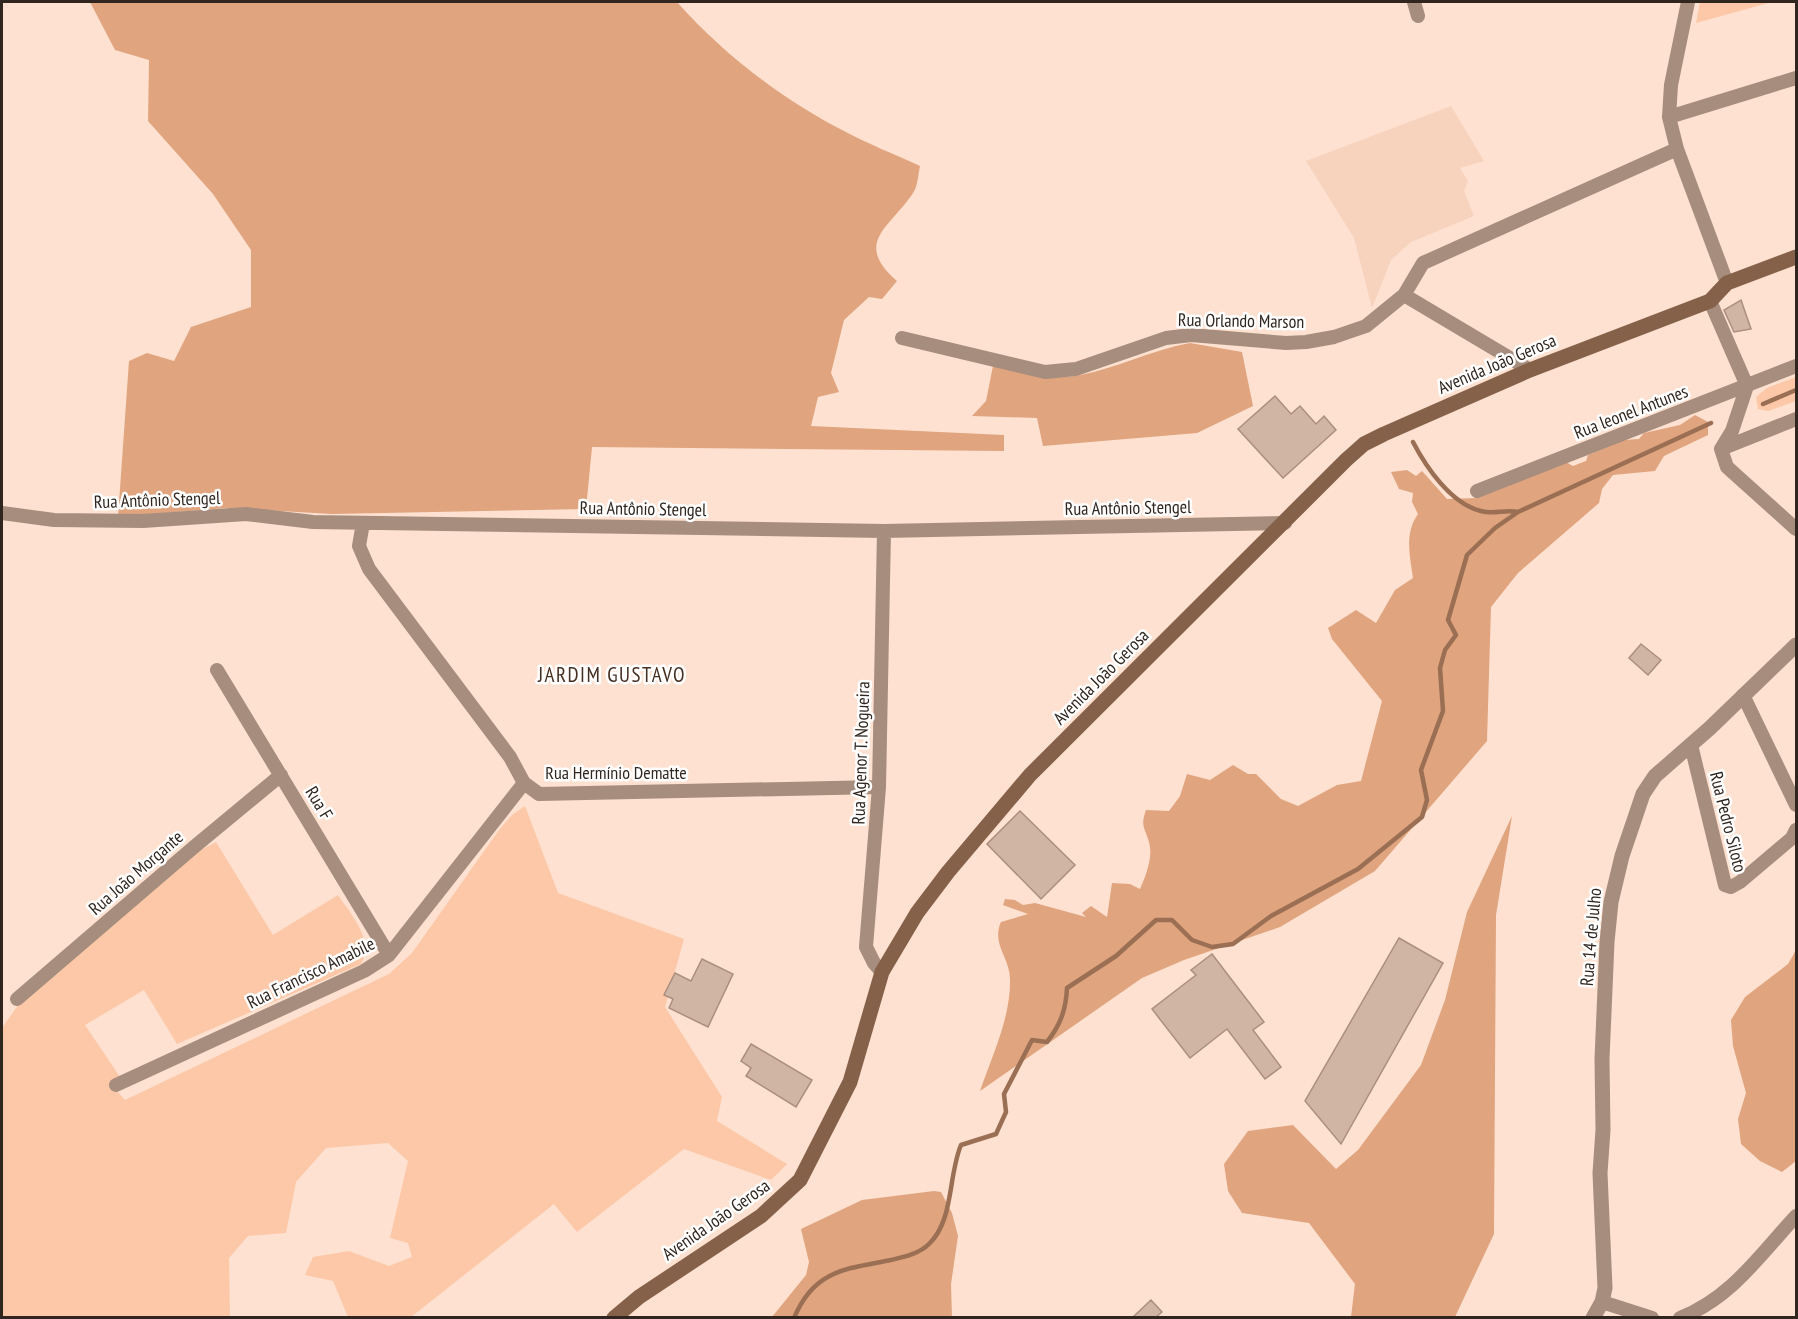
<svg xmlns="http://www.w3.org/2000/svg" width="1798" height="1319" font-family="'PT Sans Narrow',sans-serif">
<rect width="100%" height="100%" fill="#fee1d0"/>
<!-- built -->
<path fill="#f7d3be" d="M 1451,106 L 1484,161 L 1460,168 L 1468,181 L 1464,191 L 1474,216 L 1411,242 L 1391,260 L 1372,308 L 1354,238 L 1306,161 Z"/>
<!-- green -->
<path fill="#fcc8a8" d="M 1700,2 L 1772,2 L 1696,23 Z
M 1796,377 L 1796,401 L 1768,411 L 1758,409 L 1756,397 L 1767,388 Z
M 525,806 L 558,893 L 684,939 L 665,1007 L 722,1097 L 717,1121 L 787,1164 L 771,1180 L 684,1149 L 577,1232 L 554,1204 L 411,1317 L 356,1318 L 348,1317 L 333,1281 L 305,1275 L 313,1257 L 349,1251 L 389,1266 L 412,1257 L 408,1243 L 390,1238 L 408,1161 L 388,1143 L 326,1148 L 296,1182 L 286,1233 L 248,1236 L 229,1258 L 230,1317 L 2,1318 L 2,1028 L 21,1001 L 199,851 L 216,842 L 273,935 L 338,895 C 352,916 374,939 361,964 L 177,1044 L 144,990 L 85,1025 L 120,1077 L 109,1082 L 125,1100 L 389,974 L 412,953 L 499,830 L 512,815 Z"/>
<!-- forest -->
<path fill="#e0a47f" d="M 90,2 L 677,2 C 723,54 782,99 844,131 C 868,144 894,154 920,166 C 918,174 918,186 913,193 C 891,227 852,242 897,281 L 882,299 L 869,297 L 844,320 L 831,373 L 839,392 L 818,397 L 811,426 L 1004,435 L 1004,451 L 592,447 L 586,509 L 332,514 L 226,508 L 118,517 L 129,361 L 147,353 L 174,361 L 191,327 L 251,307 L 251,250 L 213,194 L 148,121 L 149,60 L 115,50 Z
M 1190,343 L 1242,352 L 1253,406 L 1197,433 L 1043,446 L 1037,418 L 972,416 L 986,401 L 993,366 C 1021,372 1051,381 1080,375 C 1117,368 1152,350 1190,343 Z
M 1695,415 L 1708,422 L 1708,435 L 1664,456 L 1655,471 L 1613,475 L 1602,489 L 1599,503 L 1518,573 L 1491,607 L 1487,741 L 1375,871 L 1280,927 L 1184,960 L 1142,978 L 980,1091 C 992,1056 1011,1017 1010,979 C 1010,958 991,944 1001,922 L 1028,914 L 1003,905 L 1005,899 L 1015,900 L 1023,905 L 1035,903 L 1086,917 L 1082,913 L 1091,906 L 1107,917 L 1112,883 L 1130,884 L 1140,889 C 1145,878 1152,860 1150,847 C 1147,829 1139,829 1146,810 L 1169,811 L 1180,796 L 1187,774 L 1210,780 L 1233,765 L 1248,774 L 1256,774 L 1281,799 L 1298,806 L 1337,785 L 1361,781 L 1382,701 L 1332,639 L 1328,628 L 1356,610 L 1376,623 L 1395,590 L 1413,578 C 1410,556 1404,534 1418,514 L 1412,502 L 1413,493 L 1399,489 L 1391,472 L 1407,470 L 1416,476 L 1422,471 L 1447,499 L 1477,498 L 1566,462 L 1573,466 L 1586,461 L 1588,455 L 1624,440 L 1639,439 L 1644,433 L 1680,425 Z
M 1512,816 L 1496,915 L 1494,1234 L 1455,1317 L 1351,1317 L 1355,1284 L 1309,1223 L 1242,1213 L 1228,1191 L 1224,1164 L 1248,1131 L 1293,1125 L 1336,1169 L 1358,1150 L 1421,1065 L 1445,1000 L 1467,912 Z
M 1796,950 L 1796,1161 L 1782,1172 L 1760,1161 L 1741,1144 L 1738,1119 L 1746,1093 L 1733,1046 L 1731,1020 L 1745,997 L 1788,964 Z
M 934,1191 L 941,1192 L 952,1213 L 958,1236 L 951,1284 L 952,1317 L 772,1317 L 806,1275 L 809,1262 L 801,1229 L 862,1200 Z"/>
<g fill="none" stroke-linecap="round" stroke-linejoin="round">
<!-- stream -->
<path stroke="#9a6f54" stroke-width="4.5" d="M 1763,404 L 1796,390
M 1413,442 C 1426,467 1451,504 1481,511 C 1494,515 1504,509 1518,512 L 1711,423
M 794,1318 C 814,1270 845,1269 891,1260 C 903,1257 919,1254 929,1244 C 954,1220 948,1176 961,1145 L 996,1134 L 1006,1112 L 1004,1094 L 1032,1040 L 1047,1042 C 1061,1024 1066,1009 1067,988 L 1116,956 L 1156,920 L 1172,920 L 1192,940 L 1212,947 L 1233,944 L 1271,916 L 1358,869 L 1422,817 L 1427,800 L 1421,770 L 1443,711 L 1440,668 L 1445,650 L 1456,635 L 1448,620 L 1467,555 L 1495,528 L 1518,512"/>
</g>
<!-- building -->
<path fill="#d1b5a4" stroke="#aa8f7f" stroke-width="1.5" d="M 1741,300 L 1751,329 L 1734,332 L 1724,310 Z
M 1275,396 L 1291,414 L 1300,406 L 1316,424 L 1324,416 L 1336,430 L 1283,478 L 1238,429 Z
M 1641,644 L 1661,660 L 1648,675 L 1629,658 Z
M 1020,811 L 1075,865 L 1041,899 L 987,844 Z
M 1399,938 L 1443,963 L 1341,1144 L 1305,1101 Z
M 1212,954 L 1264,1022 L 1253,1030 L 1281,1067 L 1265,1079 L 1227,1029 L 1190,1058 L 1152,1009 L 1196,975 L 1191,970 Z
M 702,959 L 733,974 L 708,1027 L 669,1008 L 673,999 L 664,995 L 675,973 L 691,981 Z
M 751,1044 L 812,1080 L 796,1107 L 746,1076 L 751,1068 L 741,1061 Z
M 1151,1300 L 1162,1312 L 1156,1317 L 1133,1317 Z"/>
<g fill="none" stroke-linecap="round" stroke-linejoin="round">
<!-- minor -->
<path stroke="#a78d7d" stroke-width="14" d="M 1414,2 L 1418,16
M 1688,2 L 1671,85 L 1669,117 L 1677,149 L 1727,283
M 1669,117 L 1796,78
M 1404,295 L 1530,370
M 1710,301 L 1747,386 L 1732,431 L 1721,449
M 902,338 L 1045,372 L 1076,369 L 1166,338 L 1191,335 L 1286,343 L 1306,342 L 1334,337 L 1366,326 L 1404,295 L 1423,263 L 1677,149
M 1721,449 L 1727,467 L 1796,529
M 1721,449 L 1796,419
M 1477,491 L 1796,366
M 2,513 L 54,520 L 143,521 L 246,514 L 313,522 L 884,531 L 1285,523
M 363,523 L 359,546 L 369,569 L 510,757 L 524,783 L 539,794 L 879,787
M 217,670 L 389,955
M 1743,695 L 1796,805
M 1691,745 L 1725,885 L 1731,887 L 1740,882 L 1792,838 L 1796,830
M 882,972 L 874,963 L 866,947 L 879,787 L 884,531
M 17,999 L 194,847 L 281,775
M 116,1085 L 364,971 L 389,955 L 524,783
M 1602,1302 L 1652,1318
M 1680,1318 C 1731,1298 1760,1255 1796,1216"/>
<!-- tertiary -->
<path stroke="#a78d7d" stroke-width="15" d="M 1593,1318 L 1602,1302 L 1605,1288 L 1600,1173 L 1603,1130 L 1602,1059 L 1607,942 L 1611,902 L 1622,856 L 1643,794 L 1655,776 L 1710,728 L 1796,645"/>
<!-- secondary -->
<path stroke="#86614a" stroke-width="15" d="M 614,1318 L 639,1297 L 761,1216 L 800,1180 L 850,1082 L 882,972 L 917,913 L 948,872 L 1030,775 L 1346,460 L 1364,444 L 1384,434 L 1530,370 L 1710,301 L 1727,283 L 1796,257"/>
</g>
<g text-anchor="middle" stroke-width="5" stroke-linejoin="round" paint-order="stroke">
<!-- street labels -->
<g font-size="18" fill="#30261f" stroke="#fff">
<text transform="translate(1241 321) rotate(1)" y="6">Rua Orlando Marson</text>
<text transform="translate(1497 364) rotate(-23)" y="6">Avenida João Gerosa</text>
<text transform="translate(1631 412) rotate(-21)" y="6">Rua leonel Antunes</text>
<text transform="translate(157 500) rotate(-2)" y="6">Rua Antônio Stengel</text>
<text transform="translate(1128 508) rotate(-1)" y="6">Rua Antônio Stengel</text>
<text transform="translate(643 509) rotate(1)" y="6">Rua Antônio Stengel</text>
<text transform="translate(1101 677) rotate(-45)" y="6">Avenida João Gerosa</text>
<text transform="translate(861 753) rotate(-88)" y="6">Rua Agenor T. Nogueira</text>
<text x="616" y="779">Rua Hermínio Dematte</text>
<text transform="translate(319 803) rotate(59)" y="6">Rua F</text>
<text transform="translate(1728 822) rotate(76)" y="6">Rua Pedro Siloto</text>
<text transform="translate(136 873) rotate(-41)" y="6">Rua João Morgante</text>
<text transform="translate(1591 937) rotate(-85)" y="6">Rua 14 de Julho</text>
<text transform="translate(311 973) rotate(-26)" y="6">Rua Francisco Amabile</text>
<text transform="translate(716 1220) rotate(-35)" y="6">Avenida João Gerosa</text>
</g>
<!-- quarter labels -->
<g font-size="21" letter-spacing="1.5" fill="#452f21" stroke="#fff">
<text x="612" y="682">JARDIM GUSTAVO</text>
</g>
</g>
<!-- border -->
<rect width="1798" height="1319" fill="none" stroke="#30261f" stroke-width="6"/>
</svg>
